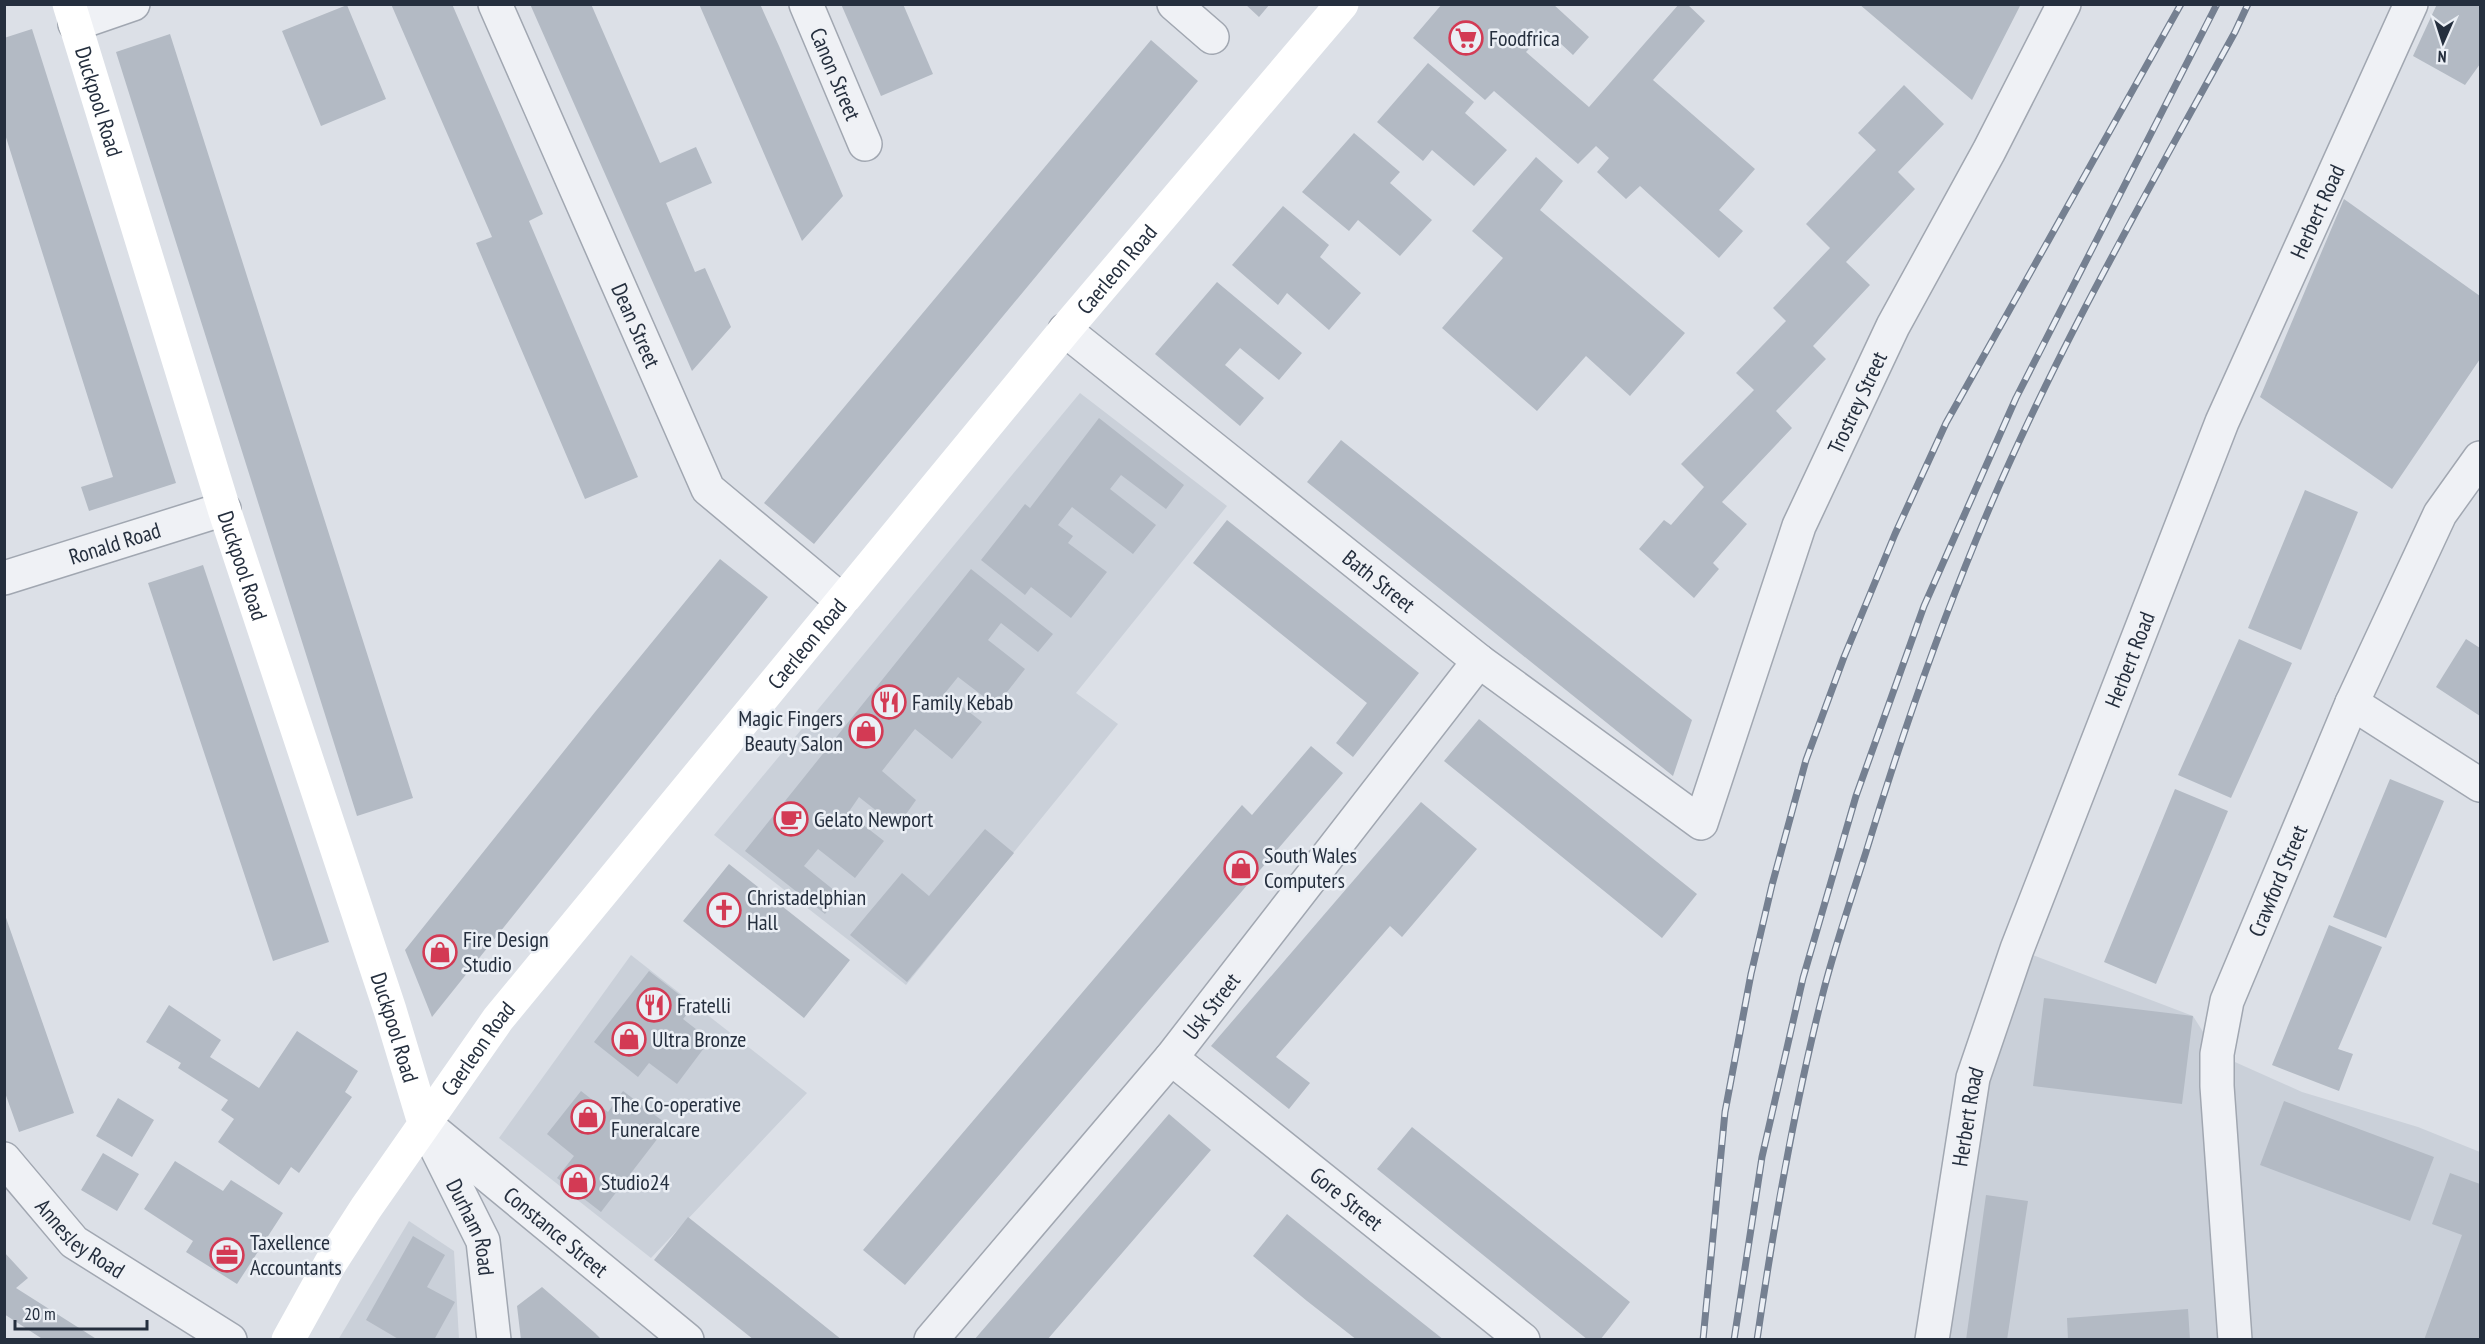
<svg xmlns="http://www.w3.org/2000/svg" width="2485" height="1344" font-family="'PT Sans Narrow',sans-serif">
<rect width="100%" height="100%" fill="#dce0e7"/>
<!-- built -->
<path fill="#cad0d9" d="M 1080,393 L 1227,506 L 1076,693 L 1118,724 L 906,985 L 714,835 Z
M 2017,949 L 2193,1016 L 2217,1054 L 2302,1092 L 2418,1127 L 2480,1152 L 2480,1339 L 1938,1340 Z
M 631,955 L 807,1093 L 651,1258 L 499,1138 Z
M 409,1221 L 454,1251 L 459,1339 L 338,1340 Z"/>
<!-- building -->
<path fill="#b3bac4" d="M 391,4 L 452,4 L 543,214 L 529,221 L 638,477 L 585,499 L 476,243 L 492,237 Z
M 530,4 L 591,4 L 660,163 L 696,147 L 712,183 L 666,203 L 695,272 L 705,268 L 731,327 L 692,371 Z
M 699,4 L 760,4 L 779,46 L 843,196 L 802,241 Z
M 841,4 L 903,4 L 933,74 L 881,96 Z
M 1245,4 L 1270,4 L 1259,17 Z
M 1442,4 L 1553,4 L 1589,37 L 1573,55 L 1546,30 L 1526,52 L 1589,107 L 1679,4 L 1687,4 L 1705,21 L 1653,80 L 1755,169 L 1719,210 L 1743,231 L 1719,258 L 1640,186 L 1626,199 L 1597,172 L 1609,158 L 1596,146 L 1578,164 L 1494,91 L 1485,100 L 1413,38 Z
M 1859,4 L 2021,4 L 1972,100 Z
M 2437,4 L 2480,4 L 2480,64 L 2465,85 L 2413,56 Z
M 347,5 L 386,99 L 321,126 L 282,31 Z
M 32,29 L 176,483 L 89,511 L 81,487 L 113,477 L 4,131 L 4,38 Z
M 170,34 L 413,798 L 357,816 L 116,52 Z
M 1151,40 L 1198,81 L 814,544 L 764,503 Z
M 1428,63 L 1474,102 L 1465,113 L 1507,150 L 1474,186 L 1432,150 L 1423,161 L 1377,122 Z
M 1904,85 L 1944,124 L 1898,172 L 1915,189 L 1846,262 L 1870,285 L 1813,346 L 1826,359 L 1776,411 L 1792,428 L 1722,502 L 1747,524 L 1713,563 L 1719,569 L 1694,598 L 1639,549 L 1664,520 L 1671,525 L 1704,487 L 1681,464 L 1754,390 L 1736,373 L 1786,321 L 1773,308 L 1830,248 L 1806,224 L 1876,150 L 1858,133 Z
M 1354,133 L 1400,172 L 1390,183 L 1432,220 L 1400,256 L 1358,220 L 1349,231 L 1302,192 Z
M 1536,157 L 1563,181 L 1540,210 L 1685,333 L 1630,396 L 1586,356 L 1537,411 L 1442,328 L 1503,258 L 1472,231 Z
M 2344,199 L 2480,296 L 2480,359 L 2392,489 L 2260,397 Z
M 1283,206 L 1329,245 L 1320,257 L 1361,293 L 1329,330 L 1287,293 L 1278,305 L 1232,265 Z
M 1217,282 L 1302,353 L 1279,380 L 1240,348 L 1225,365 L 1264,398 L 1240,426 L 1155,354 Z
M 1099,418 L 1184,485 L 1166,509 L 1121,475 L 1110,489 L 1156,525 L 1133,554 L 1072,507 L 1058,525 L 1073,536 L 1068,543 L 1107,572 L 1071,618 L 1031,587 L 1025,595 L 981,560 L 1025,504 L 1030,508 Z
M 1341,440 L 1692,720 L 1673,776 L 1307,482 Z
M 2305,490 L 2358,512 L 2301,650 L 2248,628 Z
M 1227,520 L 1419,673 L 1353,757 L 1336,743 L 1367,703 L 1193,563 Z
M 720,559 L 768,597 L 432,1017 L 405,950 L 595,712 Z
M 203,565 L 329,942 L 273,961 L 148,583 Z
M 971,569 L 1053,634 L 1038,652 L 1001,623 L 988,640 L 1025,669 L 996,706 L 958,677 L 945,693 L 982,722 L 952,759 L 915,729 L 882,771 L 916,800 L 897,827 L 859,797 L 848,813 L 884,841 L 855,878 L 818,849 L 804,866 L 840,895 L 825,914 L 745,851 Z
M 2239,639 L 2292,663 L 2231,798 L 2178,775 Z
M 2466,639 L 2480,648 L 2480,716 L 2436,687 Z
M 1479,719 L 1697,894 L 1662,938 L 1444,761 Z
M 1311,746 L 1343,773 L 905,1285 L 863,1250 L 1242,805 L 1252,815 Z
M 2390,779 L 2444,801 L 2386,938 L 2333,917 Z
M 2175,789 L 2228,811 L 2156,984 L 2104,962 Z
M 1421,802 L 1477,849 L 1402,937 L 1390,926 L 1276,1057 L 1310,1083 L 1289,1109 L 1211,1046 Z
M 985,829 L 1014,853 L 907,982 L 850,935 L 902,873 L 929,896 Z
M 729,864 L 850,960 L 804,1018 L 683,921 Z
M 4,912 L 74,1113 L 19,1132 L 4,1090 Z
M 2329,925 L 2382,947 L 2338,1049 L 2353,1054 L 2339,1091 L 2272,1065 Z
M 649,971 L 694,1006 L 683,1019 L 710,1040 L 677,1084 L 649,1063 L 638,1077 L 594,1042 Z
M 2044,998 L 2193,1016 L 2182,1104 L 2033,1086 Z
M 169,1005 L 221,1040 L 210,1057 L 259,1088 L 297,1031 L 358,1071 L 345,1092 L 352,1097 L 299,1173 L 291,1167 L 279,1185 L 218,1142 L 234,1119 L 221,1110 L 228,1100 L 178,1068 L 181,1063 L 146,1042 Z
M 581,1091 L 608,1112 L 623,1091 L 668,1125 L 601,1212 L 557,1178 L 574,1156 L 547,1134 Z
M 118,1098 L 154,1120 L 132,1157 L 96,1136 Z
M 2284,1101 L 2434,1157 L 2410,1221 L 2260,1165 Z
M 1169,1114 L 1211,1150 L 1047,1340 L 974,1340 Z
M 1412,1127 L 1630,1302 L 1600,1340 L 1588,1340 L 1377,1169 Z
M 103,1153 L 139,1174 L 117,1211 L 81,1190 Z
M 175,1161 L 223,1191 L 231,1180 L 283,1213 L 237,1284 L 186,1252 L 193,1241 L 144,1209 Z
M 2450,1173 L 2480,1184 L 2480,1340 L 2424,1340 L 2462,1235 L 2432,1224 Z
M 1986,1195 L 2028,1201 L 2007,1340 L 1966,1340 Z
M 1287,1214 L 1371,1282 L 1444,1340 L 1357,1340 L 1307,1301 L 1253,1256 Z
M 688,1217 L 771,1283 L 842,1340 L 754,1340 L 683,1283 L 654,1260 Z
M 413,1236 L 445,1255 L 427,1287 L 455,1302 L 434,1340 L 400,1340 L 366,1320 Z
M 4,1252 L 28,1278 L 16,1288 L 98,1340 L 44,1340 L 4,1314 Z
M 542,1287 L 595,1333 L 602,1340 L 521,1340 L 517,1306 Z
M 2188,1309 L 2190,1340 L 2068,1340 L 2067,1318 Z"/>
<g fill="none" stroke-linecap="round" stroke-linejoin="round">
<defs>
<g id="street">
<path id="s1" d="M 495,4 L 708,489 L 841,600"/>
<path id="s2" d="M 806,4 L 865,144"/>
<path d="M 1174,4 L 1212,37"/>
<path d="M 75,24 L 133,4"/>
<path id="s3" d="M 1065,330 L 1479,661 L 1701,823 L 1799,526 L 1893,326 L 1989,151 L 2064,4"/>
<path id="s4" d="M 4,578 L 224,509"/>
<path d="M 2352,703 L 2480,785"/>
<path id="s5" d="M 1171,1058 L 1523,1340"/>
<path id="s6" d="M 424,1123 L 687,1340"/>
<path id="s7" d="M 430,1135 L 483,1241 L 494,1340"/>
<path id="s8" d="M 4,1159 L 74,1242 L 230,1340"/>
<path id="s9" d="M 931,1340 L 1171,1058 L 1479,661"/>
<path id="s10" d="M 1932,1340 L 1973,1078 L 2017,949 L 2222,422 L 2411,4"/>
<path id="s11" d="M 2235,1340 L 2217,1086 L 2217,1054 L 2227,1001 L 2352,703 L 2440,514 L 2480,458"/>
</g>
</defs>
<!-- street casing -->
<use href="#street" stroke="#a1a7b1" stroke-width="36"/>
<!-- street -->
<use href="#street" stroke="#eff1f5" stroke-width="33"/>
<!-- secondary -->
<g stroke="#fff" stroke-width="33">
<path id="s12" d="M 69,4 L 224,509 L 390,1010 L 424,1123"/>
<path id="s13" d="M 288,1340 L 330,1264 L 366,1208 L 498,1019 L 1065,330 L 1342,4"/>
</g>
<defs>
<path id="rail" d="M 1703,1340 L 1725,1112 L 1751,974 L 1772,885 L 1806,760 L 1844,657 L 1895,534 L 1946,423 L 2181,4
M 1734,1340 L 1762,1157 L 1803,978 L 1856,796 L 1924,606 L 2016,398 L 2217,4
M 1757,1340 C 1774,1223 1794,1107 1823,993 C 1835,946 1851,899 1866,852 C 1898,747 1934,642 1976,540 C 2048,364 2144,198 2235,32 L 2248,4"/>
</defs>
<!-- rail casing -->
<use href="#rail" stroke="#758091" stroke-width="7"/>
<!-- rail -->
<use href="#rail" stroke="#ebeff5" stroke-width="4.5" stroke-dasharray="14" stroke-linecap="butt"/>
</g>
<!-- icons -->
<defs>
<symbol id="supermarket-ring" viewBox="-11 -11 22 22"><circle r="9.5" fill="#ebeff5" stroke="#d33a54" stroke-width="1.5"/><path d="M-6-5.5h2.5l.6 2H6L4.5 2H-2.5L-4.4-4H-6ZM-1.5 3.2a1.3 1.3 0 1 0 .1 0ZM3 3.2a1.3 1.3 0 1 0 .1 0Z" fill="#d33a54"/></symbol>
<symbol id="restaurant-ring" viewBox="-11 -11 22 22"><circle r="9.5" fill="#ebeff5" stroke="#d33a54" stroke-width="1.5"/><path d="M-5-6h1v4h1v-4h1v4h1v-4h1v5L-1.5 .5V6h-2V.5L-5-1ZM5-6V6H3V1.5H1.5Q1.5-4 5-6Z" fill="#d33a54"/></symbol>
<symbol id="shop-ring" viewBox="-11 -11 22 22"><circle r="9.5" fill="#ebeff5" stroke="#d33a54" stroke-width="1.5"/><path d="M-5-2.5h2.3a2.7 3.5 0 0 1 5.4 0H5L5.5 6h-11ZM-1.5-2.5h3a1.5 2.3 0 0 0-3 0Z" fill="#d33a54"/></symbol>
<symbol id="cafe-ring" viewBox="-11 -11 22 22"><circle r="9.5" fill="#ebeff5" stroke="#d33a54" stroke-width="1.5"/><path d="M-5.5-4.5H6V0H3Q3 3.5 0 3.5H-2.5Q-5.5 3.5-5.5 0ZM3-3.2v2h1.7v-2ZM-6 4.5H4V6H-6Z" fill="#d33a54"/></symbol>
<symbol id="church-ring" viewBox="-11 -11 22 22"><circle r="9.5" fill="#ebeff5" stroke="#d33a54" stroke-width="1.5"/><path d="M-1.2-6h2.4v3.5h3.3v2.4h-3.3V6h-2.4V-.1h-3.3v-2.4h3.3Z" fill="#d33a54"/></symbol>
<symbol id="office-ring" viewBox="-11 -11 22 22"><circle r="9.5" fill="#ebeff5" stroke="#d33a54" stroke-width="1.5"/><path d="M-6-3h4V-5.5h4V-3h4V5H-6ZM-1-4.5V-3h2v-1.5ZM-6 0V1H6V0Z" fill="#d33a54"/></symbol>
</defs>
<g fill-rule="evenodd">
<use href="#supermarket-ring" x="1447" y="19" width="38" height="38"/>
<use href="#restaurant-ring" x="870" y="683" width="38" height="38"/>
<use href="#shop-ring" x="847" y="712" width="38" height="38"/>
<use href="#cafe-ring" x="772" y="800" width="38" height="38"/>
<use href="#shop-ring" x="1222" y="849" width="38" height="38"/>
<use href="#church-ring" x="705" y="891" width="38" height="38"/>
<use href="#shop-ring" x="421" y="933" width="38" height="38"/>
<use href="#restaurant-ring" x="635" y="986" width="38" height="38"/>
<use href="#shop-ring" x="610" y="1020" width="38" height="38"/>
<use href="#shop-ring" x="569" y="1098" width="38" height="38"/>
<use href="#shop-ring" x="559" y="1163" width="38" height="38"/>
<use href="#office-ring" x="208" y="1236" width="38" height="38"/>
</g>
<g text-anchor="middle" stroke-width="5" stroke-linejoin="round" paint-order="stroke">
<!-- poi labels -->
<g font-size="22" fill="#252f3e" stroke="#ebeff5" text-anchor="start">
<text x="1489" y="46">Foodfrica</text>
<text x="912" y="710">Family Kebab</text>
<text x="843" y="726" text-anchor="end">Magic Fingers<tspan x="843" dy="25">Beauty Salon</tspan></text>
<text x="814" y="827">Gelato Newport</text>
<text x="1264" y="863">South Wales<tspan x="1264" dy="25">Computers</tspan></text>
<text x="747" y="905">Christadelphian<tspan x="747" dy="25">Hall</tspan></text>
<text x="463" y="947">Fire Design<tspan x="463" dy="25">Studio</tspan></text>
<text x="677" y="1013">Fratelli</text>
<text x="652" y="1047">Ultra Bronze</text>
<text x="611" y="1112">The Co-operative<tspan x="611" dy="25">Funeralcare</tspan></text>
<text x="601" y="1190">Studio24</text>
<text x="250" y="1250">Taxellence<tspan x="250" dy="25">Accountants</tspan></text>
</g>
<!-- street labels -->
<g font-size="22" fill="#252f3e" stroke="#ebeff5">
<text dy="8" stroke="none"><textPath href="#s2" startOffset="76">Canon Street</textPath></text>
<text dy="8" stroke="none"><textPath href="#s12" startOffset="102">Duckpool Road</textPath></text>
<text dy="8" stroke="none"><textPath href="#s10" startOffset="1198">Herbert Road</textPath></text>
<text dy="8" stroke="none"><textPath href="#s13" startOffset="1356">Caerleon Road</textPath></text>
<text dy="8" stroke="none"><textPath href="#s1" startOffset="351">Dean Street</textPath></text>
<text dy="8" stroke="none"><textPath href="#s3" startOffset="1254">Trostrey Street</textPath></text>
<text dy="8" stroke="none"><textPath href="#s4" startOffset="116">Ronald Road</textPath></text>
<text dy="8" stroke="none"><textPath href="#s12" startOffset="588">Duckpool Road</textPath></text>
<text dy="8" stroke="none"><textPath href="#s3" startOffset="402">Bath Street</textPath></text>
<text dy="8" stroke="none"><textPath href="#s13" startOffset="870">Caerleon Road</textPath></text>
<text dy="8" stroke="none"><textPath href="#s10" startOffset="712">Herbert Road</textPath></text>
<text dy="8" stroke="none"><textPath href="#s11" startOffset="471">Crawford Street</textPath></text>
<text dy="8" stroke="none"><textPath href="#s9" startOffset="436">Usk Street</textPath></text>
<text dy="8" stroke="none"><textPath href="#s12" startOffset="1074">Duckpool Road</textPath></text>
<text dy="8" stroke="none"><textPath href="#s13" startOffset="348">Caerleon Road</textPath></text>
<text dy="8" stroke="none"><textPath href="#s10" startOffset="226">Herbert Road</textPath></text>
<text dy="8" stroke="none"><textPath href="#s5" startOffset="225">Gore Street</textPath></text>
<text dy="8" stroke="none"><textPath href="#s7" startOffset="102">Durham Road</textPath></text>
<text dy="8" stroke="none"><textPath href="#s6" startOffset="171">Constance Street</textPath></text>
<text dy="8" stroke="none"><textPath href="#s8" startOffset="111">Annesley Road</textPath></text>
</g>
</g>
<!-- border -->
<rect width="2485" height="1344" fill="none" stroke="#252f3e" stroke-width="12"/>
<!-- north arrow -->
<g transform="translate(2443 42) rotate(183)" stroke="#ebeff5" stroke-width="4.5" paint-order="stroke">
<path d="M0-4.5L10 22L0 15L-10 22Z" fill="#252f3e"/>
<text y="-9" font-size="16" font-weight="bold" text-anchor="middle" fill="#252f3e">N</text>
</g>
<!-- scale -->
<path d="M15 1320v9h132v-9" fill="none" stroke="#252f3e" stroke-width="3"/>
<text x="24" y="1320" font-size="18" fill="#252f3e" stroke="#ebeff5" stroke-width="4.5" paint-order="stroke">20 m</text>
</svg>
